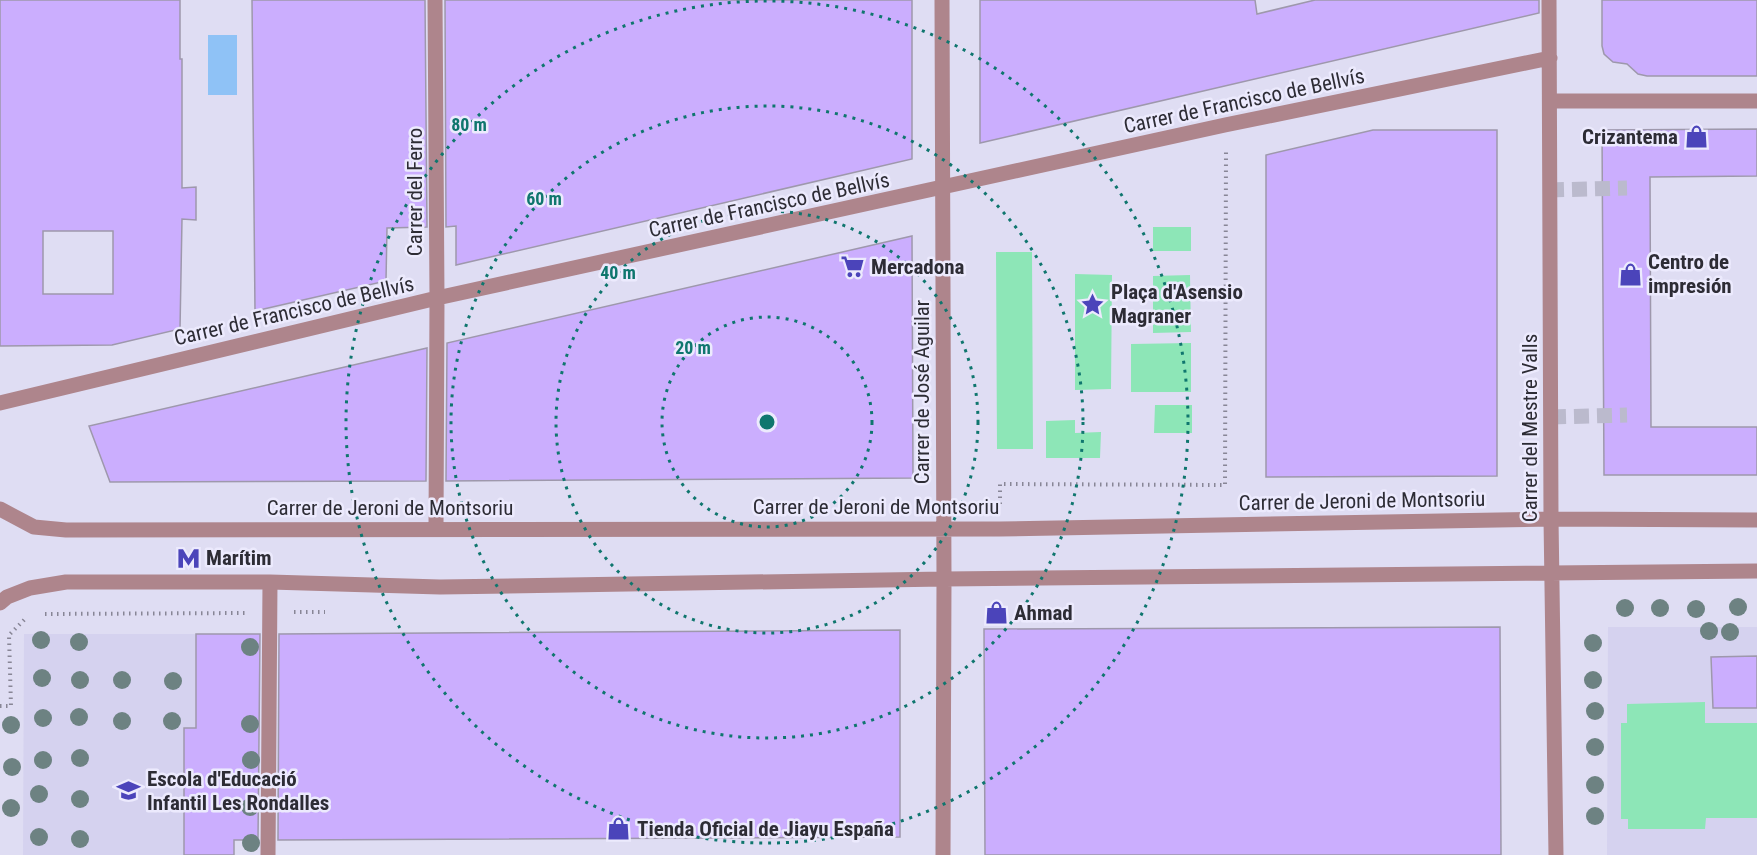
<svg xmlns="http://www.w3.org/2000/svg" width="1757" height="855" font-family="'Roboto Condensed',sans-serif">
<rect width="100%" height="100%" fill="#dfddf3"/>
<!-- built -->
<path fill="#d5d2ef" d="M 1608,627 L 1757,627 L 1757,855 L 1607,855 Z
M 24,634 L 235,634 L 234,855 L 23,855 Z"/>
<!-- green -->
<path fill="#8de6b7" d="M 1153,227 L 1191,227 L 1191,251 L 1153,251 Z
M 996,252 L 1032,252 L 1033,449 L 997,449 Z
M 1075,274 L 1112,275 L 1111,389 L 1075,390 Z
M 1190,275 L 1191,332 L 1153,333 L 1153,276 Z
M 1191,343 L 1191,392 L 1131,392 L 1131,344 Z
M 1155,405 L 1192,405 L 1192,433 L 1154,433 Z
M 1075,420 L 1075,433 L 1101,432 L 1100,458 L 1046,458 L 1046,421 Z
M 1705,702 L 1705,723 L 1757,723 L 1757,818 L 1706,818 L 1705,829 L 1628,829 L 1628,819 L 1621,819 L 1621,723 L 1627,723 L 1627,704 Z"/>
<!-- water -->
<path fill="#8fc2f6" d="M 208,35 L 237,35 L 237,95 L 208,95 Z"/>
<!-- building -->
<path fill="#cbaefe" stroke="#9e98ac" stroke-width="1.5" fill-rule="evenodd" d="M 0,0 L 180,0 L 180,59 L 182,59 L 182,188 L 196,187 L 196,220 L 182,219 L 180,329 L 112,345 L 0,346 ZM 43,231 L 113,231 L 113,294 L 43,294 Z
M 252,0 L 425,0 L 427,227 L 387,228 L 386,281 L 255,311 Z
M 445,0 L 912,0 L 912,159 L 456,265 L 456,226 L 446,227 Z
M 980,0 L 1255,0 L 1257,14 L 1315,0 L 1539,0 L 1539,13 L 980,143 Z
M 1602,0 L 1757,0 L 1757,76 L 1647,76 L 1638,74 L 1627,64 L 1613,62 L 1604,54 L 1602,46 Z
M 1757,129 L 1757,176 L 1650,177 L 1651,427 L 1757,427 L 1757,475 L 1604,475 L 1602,130 Z
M 1373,130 L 1497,130 L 1497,476 L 1266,477 L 1266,155 Z
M 912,236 L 913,478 L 446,481 L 447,343 Z
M 427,348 L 426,481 L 110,482 L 89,426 Z
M 1500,627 L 1501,855 L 985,855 L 984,629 Z
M 900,630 L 900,837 L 278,840 L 279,634 Z
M 196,634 L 260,634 L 258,840 L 234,840 L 234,855 L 184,855 L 184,728 L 196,728 Z
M 1757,656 L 1757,708 L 1713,708 L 1711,657 Z"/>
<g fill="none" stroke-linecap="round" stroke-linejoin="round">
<!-- minor-tunnel -->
<path stroke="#bbbacd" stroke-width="15" stroke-dasharray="15 8" stroke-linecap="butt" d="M 1549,190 L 1627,188
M 1551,417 L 1627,415"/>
<!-- path -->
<path stroke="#888696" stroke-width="4" stroke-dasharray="1.5 4.5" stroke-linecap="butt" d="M 1000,504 L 1000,484 L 1225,485 L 1226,150
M 294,612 L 325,612
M 45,614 L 245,613
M 0,706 L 11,706 L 9,635 L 25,619"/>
<!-- minor -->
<path stroke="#ae858c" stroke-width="15" d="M 435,0 L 437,298 L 436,528
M 942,0 L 944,579 L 943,855
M 1549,0 L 1551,519 L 1556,855
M 1550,101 L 1757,101
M 0,403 L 437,298 L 1225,125 L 1550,58
M 0,509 L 34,527 L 66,530 L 1000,529 L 1551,519 L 1757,520
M 0,603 L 7,597 L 30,588 L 66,582 L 270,582 L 440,587 L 944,579 L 1757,571
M 268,855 L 270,582"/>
</g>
<!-- trees -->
<g fill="#6d8282">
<circle cx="1738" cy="607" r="9"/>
<circle cx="1625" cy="608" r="9"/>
<circle cx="1660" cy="608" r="9"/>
<circle cx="1696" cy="609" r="9"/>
<circle cx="1709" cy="631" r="9"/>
<circle cx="1730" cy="632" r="9"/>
<circle cx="41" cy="640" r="9"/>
<circle cx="79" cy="642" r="9"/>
<circle cx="1593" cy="643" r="9"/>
<circle cx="250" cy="647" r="9"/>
<circle cx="42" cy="678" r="9"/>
<circle cx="80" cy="680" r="9"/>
<circle cx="122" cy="680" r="9"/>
<circle cx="1593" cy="680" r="9"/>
<circle cx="173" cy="681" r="9"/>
<circle cx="1595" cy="711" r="9"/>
<circle cx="79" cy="717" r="9"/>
<circle cx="43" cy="718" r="9"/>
<circle cx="122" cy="721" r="9"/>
<circle cx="172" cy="721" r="9"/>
<circle cx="250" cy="724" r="9"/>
<circle cx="11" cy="725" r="9"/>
<circle cx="1595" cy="747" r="9"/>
<circle cx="80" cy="758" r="9"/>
<circle cx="43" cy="760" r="9"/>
<circle cx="251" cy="760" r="9"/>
<circle cx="12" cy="767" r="9"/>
<circle cx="1595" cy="785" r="9"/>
<circle cx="39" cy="794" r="9"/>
<circle cx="80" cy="799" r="9"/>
<circle cx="250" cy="807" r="9"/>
<circle cx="11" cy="808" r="9"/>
<circle cx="1595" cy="816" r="9"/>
<circle cx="39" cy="837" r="9"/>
<circle cx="80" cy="839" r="9"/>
<circle cx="251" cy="843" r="9"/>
</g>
<!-- distance rings -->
<g fill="none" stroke="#0f766e" stroke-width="3" stroke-dasharray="3 6">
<circle cx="767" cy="422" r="105"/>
<circle cx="767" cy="422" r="211"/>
<circle cx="767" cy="422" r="316"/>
<circle cx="767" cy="422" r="421"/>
</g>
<!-- icons -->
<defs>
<symbol id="shop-bare" viewBox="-9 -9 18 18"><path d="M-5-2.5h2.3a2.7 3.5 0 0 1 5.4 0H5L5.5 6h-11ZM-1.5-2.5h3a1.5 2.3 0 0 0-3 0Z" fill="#4b44ba" stroke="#eceafd" stroke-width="2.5" paint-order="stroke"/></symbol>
<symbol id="supermarket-bare" viewBox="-9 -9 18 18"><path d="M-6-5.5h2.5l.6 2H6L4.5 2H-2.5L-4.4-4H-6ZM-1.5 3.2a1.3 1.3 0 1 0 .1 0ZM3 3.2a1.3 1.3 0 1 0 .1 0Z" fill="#4b44ba" stroke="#eceafd" stroke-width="2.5" paint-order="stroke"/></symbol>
<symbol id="sight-bare" viewBox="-9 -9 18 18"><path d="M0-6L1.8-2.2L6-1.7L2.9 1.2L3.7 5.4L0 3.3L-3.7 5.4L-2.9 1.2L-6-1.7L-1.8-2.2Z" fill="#4b44ba" stroke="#eceafd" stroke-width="2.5" paint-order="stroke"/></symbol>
<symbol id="metro-bare" viewBox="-9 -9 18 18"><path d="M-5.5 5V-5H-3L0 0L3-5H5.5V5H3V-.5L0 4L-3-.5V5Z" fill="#4b44ba" stroke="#eceafd" stroke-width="2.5" paint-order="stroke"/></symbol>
<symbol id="school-bare" viewBox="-9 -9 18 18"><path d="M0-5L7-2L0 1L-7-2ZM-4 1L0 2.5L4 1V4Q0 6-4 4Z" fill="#4b44ba" stroke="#eceafd" stroke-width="2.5" paint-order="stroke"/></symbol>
</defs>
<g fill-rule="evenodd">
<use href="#shop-bare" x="1680" y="120" width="33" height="33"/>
<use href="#supermarket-bare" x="836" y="250" width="33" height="33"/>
<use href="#shop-bare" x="1614" y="258" width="33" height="33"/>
<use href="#sight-bare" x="1076" y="288" width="33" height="33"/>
<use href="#metro-bare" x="172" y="542" width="33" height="33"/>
<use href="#shop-bare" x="980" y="596" width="33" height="33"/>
<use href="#school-bare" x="112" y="774" width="33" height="33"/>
<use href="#shop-bare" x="602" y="812" width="33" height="33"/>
</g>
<g text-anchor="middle" stroke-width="5" stroke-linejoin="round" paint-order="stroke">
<!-- street labels -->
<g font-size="21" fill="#2d2c35" stroke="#eceafd">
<text transform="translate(1244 101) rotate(-12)" y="7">Carrer de Francisco de Bellvís</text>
<text transform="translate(415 192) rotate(-90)" y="7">Carrer del Ferro</text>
<text transform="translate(769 205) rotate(-12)" y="7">Carrer de Francisco de Bellvís</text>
<text transform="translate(294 311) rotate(-13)" y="7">Carrer de Francisco de Bellvís</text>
<text transform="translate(922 392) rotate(-90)" y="7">Carrer de José Aguilar</text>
<text transform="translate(1530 428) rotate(-90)" y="7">Carrer del Mestre Valls</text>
<text transform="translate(1362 501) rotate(-1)" y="7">Carrer de Jeroni de Montsoriu</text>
<text x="876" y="514">Carrer de Jeroni de Montsoriu</text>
<text x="390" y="515">Carrer de Jeroni de Montsoriu</text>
</g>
<!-- poi labels -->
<g font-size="21" font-weight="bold" fill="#2d2c35" stroke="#eceafd" text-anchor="start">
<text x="1678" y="144" text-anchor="end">Crizantema</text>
<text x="1648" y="269">Centro de<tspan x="1648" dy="24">impresión</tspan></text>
<text x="871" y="274">Mercadona</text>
<text x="1111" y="299">Plaça d'Asensio<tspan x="1111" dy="24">Magraner</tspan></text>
<text x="206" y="565">Marítim</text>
<text x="1014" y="620">Ahmad</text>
<text x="147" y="786">Escola d'Educació<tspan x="147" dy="24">Infantil Les Rondalles</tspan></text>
<text x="637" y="836">Tienda Oficial de Jiayu España</text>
</g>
</g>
<circle cx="767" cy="422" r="9" fill="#0f766e" stroke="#eceafd" stroke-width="3"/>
<g font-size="18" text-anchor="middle" font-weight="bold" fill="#0f766e" stroke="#eceafd" stroke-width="5" stroke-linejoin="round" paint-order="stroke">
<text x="469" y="131">80 m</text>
<text x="544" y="205">60 m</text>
<text x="618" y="279">40 m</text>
<text x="693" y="354">20 m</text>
</g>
</svg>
